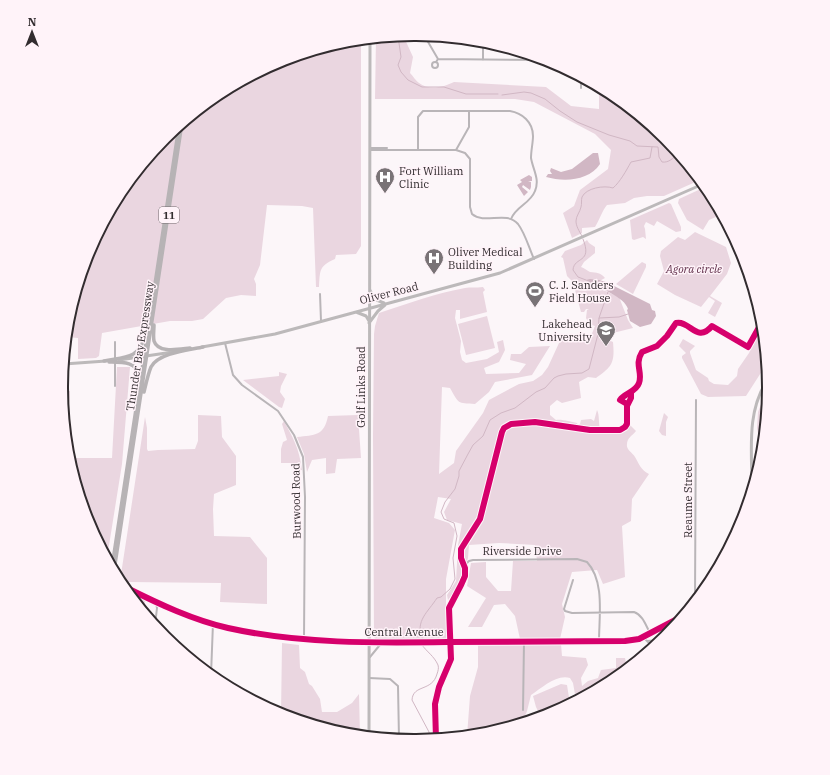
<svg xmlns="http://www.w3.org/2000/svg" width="830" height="775" font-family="'IBM Plex Serif',serif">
<rect width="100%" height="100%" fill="#fcf6f9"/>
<!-- green -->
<path fill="#ead6e0" d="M 403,35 L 413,57 L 410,73 C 413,76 416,81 419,83 C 429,91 444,87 454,82 L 546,87 L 571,106 L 599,109 L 599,87 L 612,94 L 665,138 L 700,180 L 664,196 L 647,196 L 634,198 L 625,203 L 607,205 C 602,211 600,219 595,227 L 582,228 L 582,233 L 572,238 L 563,213 L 574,206 L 580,190 L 608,169 L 611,150 L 595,134 L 534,102 L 515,99 L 375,99 L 376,38 Z
M 361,39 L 361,246 L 356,254 L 336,255 L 335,259 C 319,266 320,270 319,287 L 316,287 L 313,208 L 302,206 L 267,205 L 260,265 L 254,279 L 256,284 L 256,296 L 241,295 L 226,298 L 203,319 L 192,321 L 170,321 L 102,333 L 99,356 L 96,358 L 78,359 L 78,338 L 66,337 L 67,330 L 73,331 L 74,310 L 71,309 L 89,252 L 121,191 L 165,137 L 219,93 L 280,61 L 346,41 Z
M 705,187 L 724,218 L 718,216 L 709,220 L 703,230 L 687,220 L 678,203 L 679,199 Z
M 669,203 L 671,204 L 681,227 L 681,231 L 676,232 L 657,221 L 654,226 L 646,222 L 644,226 L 645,229 L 646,239 L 643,237 L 634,240 L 632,239 L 630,220 Z
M 695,232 L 726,247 L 731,263 L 727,274 L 710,296 L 722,303 L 715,317 L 708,313 L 715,301 L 709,297 L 701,307 L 675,295 L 657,284 L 664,271 L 660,256 L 661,251 L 678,237 L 685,240 Z
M 587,240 L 589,243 L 595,247 L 595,253 L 584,262 L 581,267 C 584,268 588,271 590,272 C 597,273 600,272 605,278 L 592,285 L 619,297 L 628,320 L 633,328 L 617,332 L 604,333 L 604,338 L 613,342 C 615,363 612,367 596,378 L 588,377 L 579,382 L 581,398 L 562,403 L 557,400 L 550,406 L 550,415 L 556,420 C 562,419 571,422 577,423 L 578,425 L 580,424 L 581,420 L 591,419 L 594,421 L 597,410 C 600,415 598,426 601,434 L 623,430 L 628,423 L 636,431 C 633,435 627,438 627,444 C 626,450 632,452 635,457 C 639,464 641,470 649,474 L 632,499 L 631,521 L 622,526 L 625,577 L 603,584 L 597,570 L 572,572 L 562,604 L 565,617 L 560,639 L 520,639 L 515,616 L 505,604 L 494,605 L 482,627 L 468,627 L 486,598 L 467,586 L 471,563 L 486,562 L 486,577 L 498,591 L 511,591 L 513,561 L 537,561 L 535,545 L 499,543 L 469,545 L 468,558 L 460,585 L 448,600 L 447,595 L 456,581 L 458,545 L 462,524 L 447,520 L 444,512 L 451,499 L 438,497 L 434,518 L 449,523 L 455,530 L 446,579 L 446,605 L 449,639 L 444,641 L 390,640 L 375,639 L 374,637 L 373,436 L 374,334 L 375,326 L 379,313 C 407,304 436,293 465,288 C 470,287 476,288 483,287 L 485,290 L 483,292 L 487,312 L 460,319 L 460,310 L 456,310 L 455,318 L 461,341 L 460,352 L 462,360 L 466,363 L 487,359 L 499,352 L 497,342 L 503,340 L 505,350 L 499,362 L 484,368 L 486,374 L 519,373 L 526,364 L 510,360 L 511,354 L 521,354 L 529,347 L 550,346 L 532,375 L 495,382 L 489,392 L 475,404 C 457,403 459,404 450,388 L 442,387 L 439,474 L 454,463 L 456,451 L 483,413 L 489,400 L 519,384 L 533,381 L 542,375 L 548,367 L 559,343 L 568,337 L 580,336 L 589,341 L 595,326 L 589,324 L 586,318 L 587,310 L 589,309 L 586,309 L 584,312 L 581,312 L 575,290 L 587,291 L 573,282 L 567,276 L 563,258 L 561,257 L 565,251 L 581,245 Z
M 642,262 L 646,264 L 646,267 L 633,294 L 616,284 Z
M 487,316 L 495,348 L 466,355 L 458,324 Z
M 762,326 L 766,365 L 746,396 L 708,397 L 701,394 L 682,358 L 682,356 L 686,353 L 679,346 L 683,339 L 695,346 L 690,351 L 690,353 L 696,370 L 708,378 L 709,381 L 714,384 L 728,385 L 737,376 L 738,369 L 749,353 Z
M 117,367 L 130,367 L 122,464 L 107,558 L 88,523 L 68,456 L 70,458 L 112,458 Z
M 279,372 L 287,374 L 281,386 L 280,392 L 285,399 L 282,408 L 279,407 L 243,380 L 279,376 Z
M 768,387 L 768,388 L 762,451 L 758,448 L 759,438 L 757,428 L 758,412 Z
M 62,391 L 70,391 L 67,439 Z
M 664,413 L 668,417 L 666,422 L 666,436 L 662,435 L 659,431 Z
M 198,415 L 221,416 L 222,437 L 236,456 L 236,485 L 214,494 L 213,509 L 214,536 L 250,537 L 267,558 L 267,604 L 220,602 L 221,583 L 129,582 L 128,585 L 147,594 L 143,610 L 120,581 L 145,417 L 147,428 L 147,449 L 148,451 L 158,450 L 195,449 L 198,441 Z
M 358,415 L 361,458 L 337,459 L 335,473 L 326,474 L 326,458 L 312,460 L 307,472 L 304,454 L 297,437 C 315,435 324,436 328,416 Z
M 284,421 C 294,440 299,448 302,470 L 296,471 L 296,463 L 281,463 L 281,449 L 283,442 L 287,440 L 282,424 Z
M 282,643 L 299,645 L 300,668 L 305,672 L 309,684 L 312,686 L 320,699 L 322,712 L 337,712 L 352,703 L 359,694 L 360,736 L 346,734 L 281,715 Z
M 478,644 L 561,644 L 562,656 L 586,658 L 588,665 L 581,678 L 582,686 L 588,681 L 598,678 L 601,670 L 616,668 L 616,658 L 625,658 L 627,668 L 611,682 L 576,700 L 573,683 L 570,678 C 556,674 542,688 531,695 L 527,711 L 523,722 L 510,726 L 497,726 L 496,730 L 484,734 L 467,736 L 470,696 L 478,667 Z
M 561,684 L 567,685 L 570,704 L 550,714 L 541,717 L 536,707 L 533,696 Z"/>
<!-- water -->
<path fill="#d1b7c4" d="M 593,153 L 598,153 L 600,164 C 589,181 564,182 546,177 L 548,174 L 552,174 L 550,171 L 551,168 L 561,172 L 572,169 Z
M 529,175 L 532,177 L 532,181 L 528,181 L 531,182 L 531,187 L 530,190 L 523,185 L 522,187 L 528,192 L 524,196 L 517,185 L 522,182 L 520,180 Z
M 590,279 L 599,280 L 606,282 L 650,304 L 652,310 L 655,311 L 656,316 L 651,324 L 640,327 L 630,321 L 627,310 L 628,309 C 625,297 599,288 588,282 L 586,280 Z"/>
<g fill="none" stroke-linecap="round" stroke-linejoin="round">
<!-- stream -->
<path stroke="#d1b7c4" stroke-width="1" d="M 398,36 L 401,57 L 398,65 L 401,72 L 408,80 L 422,87 L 444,87 L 466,94 L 498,94
M 502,95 L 524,92 L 531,93 L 545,99 L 560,111 L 577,122 L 609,135 L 630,141 L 637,146 L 658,147 L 659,157 L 662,162 C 669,163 673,158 678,154
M 582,236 C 579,231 576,226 576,221 C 576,216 580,212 581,207 C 582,204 581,200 582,197 C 586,188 604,185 613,188 C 620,182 626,171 631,162 L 650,158 L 652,147
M 583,239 C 593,264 574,256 573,270 L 578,277 L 586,280
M 599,318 L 608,292
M 422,638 C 415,621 428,612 437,598 L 441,597 L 450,589 L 455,579 L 453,558 L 457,536 L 454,523 L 444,519 L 441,512 L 445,502 L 455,489 L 459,476 L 459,471 L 468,454 L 473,445 L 483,436 L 490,420 L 501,413 L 515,408 L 536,392 L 545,388 L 554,378 L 558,376 L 566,374 L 582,373 L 589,369 L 598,334 L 599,318 L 619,317 L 628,314
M 422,645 C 427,652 434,656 438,665 C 439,668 438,671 437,674 C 432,692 413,684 412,700 L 429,732 L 430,739"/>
<!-- minor -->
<path stroke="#b9b5b8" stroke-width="2" d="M 424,35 L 438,59
M 370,39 L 386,39 L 393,36
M 483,41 L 483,60
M432 65a3 3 0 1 1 6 0a3 3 0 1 1-6 0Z
M 436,62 L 438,59 L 549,60
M 581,77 L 581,88
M 370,148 L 387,148
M 370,150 L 456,150 L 465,153 L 470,159 L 470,207 L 472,214 C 485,225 506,210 518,224 C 525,233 529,248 534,259
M 418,150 L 418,117 L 423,111 L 510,111 C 522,113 533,122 533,136 C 533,143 531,150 531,158 C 533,170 540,179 535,191 C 530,204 516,206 511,219
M 456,150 L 469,127 L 469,111
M 320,294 L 321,321
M 225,343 L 233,375 L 242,385 L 278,411 L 294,435 L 303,457 L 305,497 L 304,640
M 115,386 L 115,342
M 573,580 L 564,609 L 565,611 L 572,613 L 634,612 C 643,615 646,626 650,633
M 127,588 C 159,604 193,620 228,628 C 300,644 374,643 447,642 C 507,642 566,641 625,641 L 639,639 L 683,616
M 695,600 L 696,400
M 155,625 L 157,608 L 156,603
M 643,637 L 653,647
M 647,641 L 661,640
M 370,657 L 379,646 L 385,642
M 211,675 L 213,623
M 369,678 L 390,679 L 398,686 L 399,739
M 523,710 L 524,642
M 436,739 L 435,704 L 439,687 L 451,659 L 449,606 L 464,581 L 466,564 L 469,561 L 473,560 L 577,559 L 587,562 C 605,581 599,617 599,641"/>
<!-- major -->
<path stroke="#bcb9ba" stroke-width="3" d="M 370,290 L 374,299 L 384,303
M 356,312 L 366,316 L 369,321
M 369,323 L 378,311 L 385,305
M 202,347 L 275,334 L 500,273 L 703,184
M 119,360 L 173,352
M 64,364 L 106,361
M 752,488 C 752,451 746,411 768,379
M 369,736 L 370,38"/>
<!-- highway -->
<path stroke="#b7b3b5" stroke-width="3.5" d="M 154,325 C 154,330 153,336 154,341 C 158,354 180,349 190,348
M 104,361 C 123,357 139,359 144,338
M 109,362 C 121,362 138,361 139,377
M 144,392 C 146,384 148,374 151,367 C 158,353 189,350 203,347
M 112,567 L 179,126
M 114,571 L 182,123"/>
<defs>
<path id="cycleway" d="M 627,404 L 620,400 C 625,393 636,392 639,383 C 643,372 634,365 642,352 L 657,346 L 667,336 L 676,323 C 690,320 697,344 712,326 L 748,347 L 762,322
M 127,588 C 159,604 193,620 228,628 C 300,644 374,643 447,642 C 507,642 566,641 625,641 L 639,639 L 683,616
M 436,739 L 435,704 L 439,687 L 451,659 L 449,608 L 461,585 L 465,576 L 465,568 L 461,558 L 461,549 L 480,519 L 502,432 L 504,428 L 511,424 L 535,422 L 590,430 L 620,430 L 625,427 L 627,424 L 627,406 L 631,398 L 631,392"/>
</defs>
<!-- cycleway casing -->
<use href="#cycleway" stroke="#fff3f9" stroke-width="8"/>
<!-- cycleway -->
<use href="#cycleway" stroke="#d6006c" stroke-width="6"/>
</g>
<!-- icons -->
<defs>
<symbol id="hospital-pin" viewBox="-11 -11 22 30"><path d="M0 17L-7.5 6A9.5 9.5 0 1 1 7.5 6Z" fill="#797376" stroke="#fff3f9"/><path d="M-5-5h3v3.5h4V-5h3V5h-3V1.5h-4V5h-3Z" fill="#fff"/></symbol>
<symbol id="stadium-pin" viewBox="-11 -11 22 30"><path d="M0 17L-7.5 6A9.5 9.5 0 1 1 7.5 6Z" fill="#797376" stroke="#fff3f9"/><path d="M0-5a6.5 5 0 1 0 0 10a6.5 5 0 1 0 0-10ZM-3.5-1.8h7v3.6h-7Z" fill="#fff"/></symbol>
<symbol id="university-pin" viewBox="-11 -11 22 30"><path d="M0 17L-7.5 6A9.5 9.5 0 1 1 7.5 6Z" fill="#797376" stroke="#fff3f9"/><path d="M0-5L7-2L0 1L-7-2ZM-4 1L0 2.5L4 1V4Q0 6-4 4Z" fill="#fff"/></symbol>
</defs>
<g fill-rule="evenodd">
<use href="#hospital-pin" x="374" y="166" width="22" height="30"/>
<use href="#hospital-pin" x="423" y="247" width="22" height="30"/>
<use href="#stadium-pin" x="524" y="280" width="22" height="30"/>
<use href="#university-pin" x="595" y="319" width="22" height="30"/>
</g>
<g text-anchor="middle" stroke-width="3" stroke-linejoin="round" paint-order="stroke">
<!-- shield labels -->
<rect fill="#fff3f9" stroke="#70686c" stroke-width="1" x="159" y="207" width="20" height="16" rx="3"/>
<g font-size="10" font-weight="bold" fill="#322c2f">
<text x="169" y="219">11</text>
</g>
<!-- poi labels -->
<g font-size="11" fill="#322c2f" stroke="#fff3f9" text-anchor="start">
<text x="399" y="175">Fort William<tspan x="399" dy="13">Clinic</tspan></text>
<text x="448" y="256">Oliver Medical<tspan x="448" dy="13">Building</tspan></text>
<text x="549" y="289">C. J. Sanders<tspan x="549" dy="13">Field House</tspan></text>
<text x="592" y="328" text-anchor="end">Lakehead<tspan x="592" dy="13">University</tspan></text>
</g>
<!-- park labels -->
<g font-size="11" font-style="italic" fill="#62314c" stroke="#fff3f9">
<text x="694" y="273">Agora circle</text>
</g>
<!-- street labels -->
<g font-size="11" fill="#322c2f" stroke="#fff3f9">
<text transform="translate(389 293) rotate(-14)" y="4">Oliver Road</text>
<text transform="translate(140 346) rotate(-81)" y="4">Thunder Bay Expressway</text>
<text transform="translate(361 387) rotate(-90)" y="4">Golf Links Road</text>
<text transform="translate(688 500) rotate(-90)" y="4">Reaume Street</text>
<text transform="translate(296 501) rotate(-91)" y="4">Burwood Road</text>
<text x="522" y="555">Riverside Drive</text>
<text x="404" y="636">Central Avenue</text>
</g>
</g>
<!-- crop -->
<path d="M0 0H830V775H0ZM414 41H416A346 346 0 0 1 762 387V388A346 346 0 0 1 416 734H414A346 346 0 0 1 68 388V387A346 346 0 0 1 414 41Z" fill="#fff3f9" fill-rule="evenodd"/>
<path fill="none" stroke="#322c2f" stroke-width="2" d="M414 41H416A346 346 0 0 1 762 387V388A346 346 0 0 1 416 734H414A346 346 0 0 1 68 388V387A346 346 0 0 1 414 41Z"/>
<!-- north arrow -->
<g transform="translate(32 32)" stroke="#fff3f9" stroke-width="3" paint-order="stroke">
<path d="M0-3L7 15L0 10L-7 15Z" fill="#322c2f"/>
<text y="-6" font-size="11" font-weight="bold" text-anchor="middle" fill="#322c2f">N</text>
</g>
</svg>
